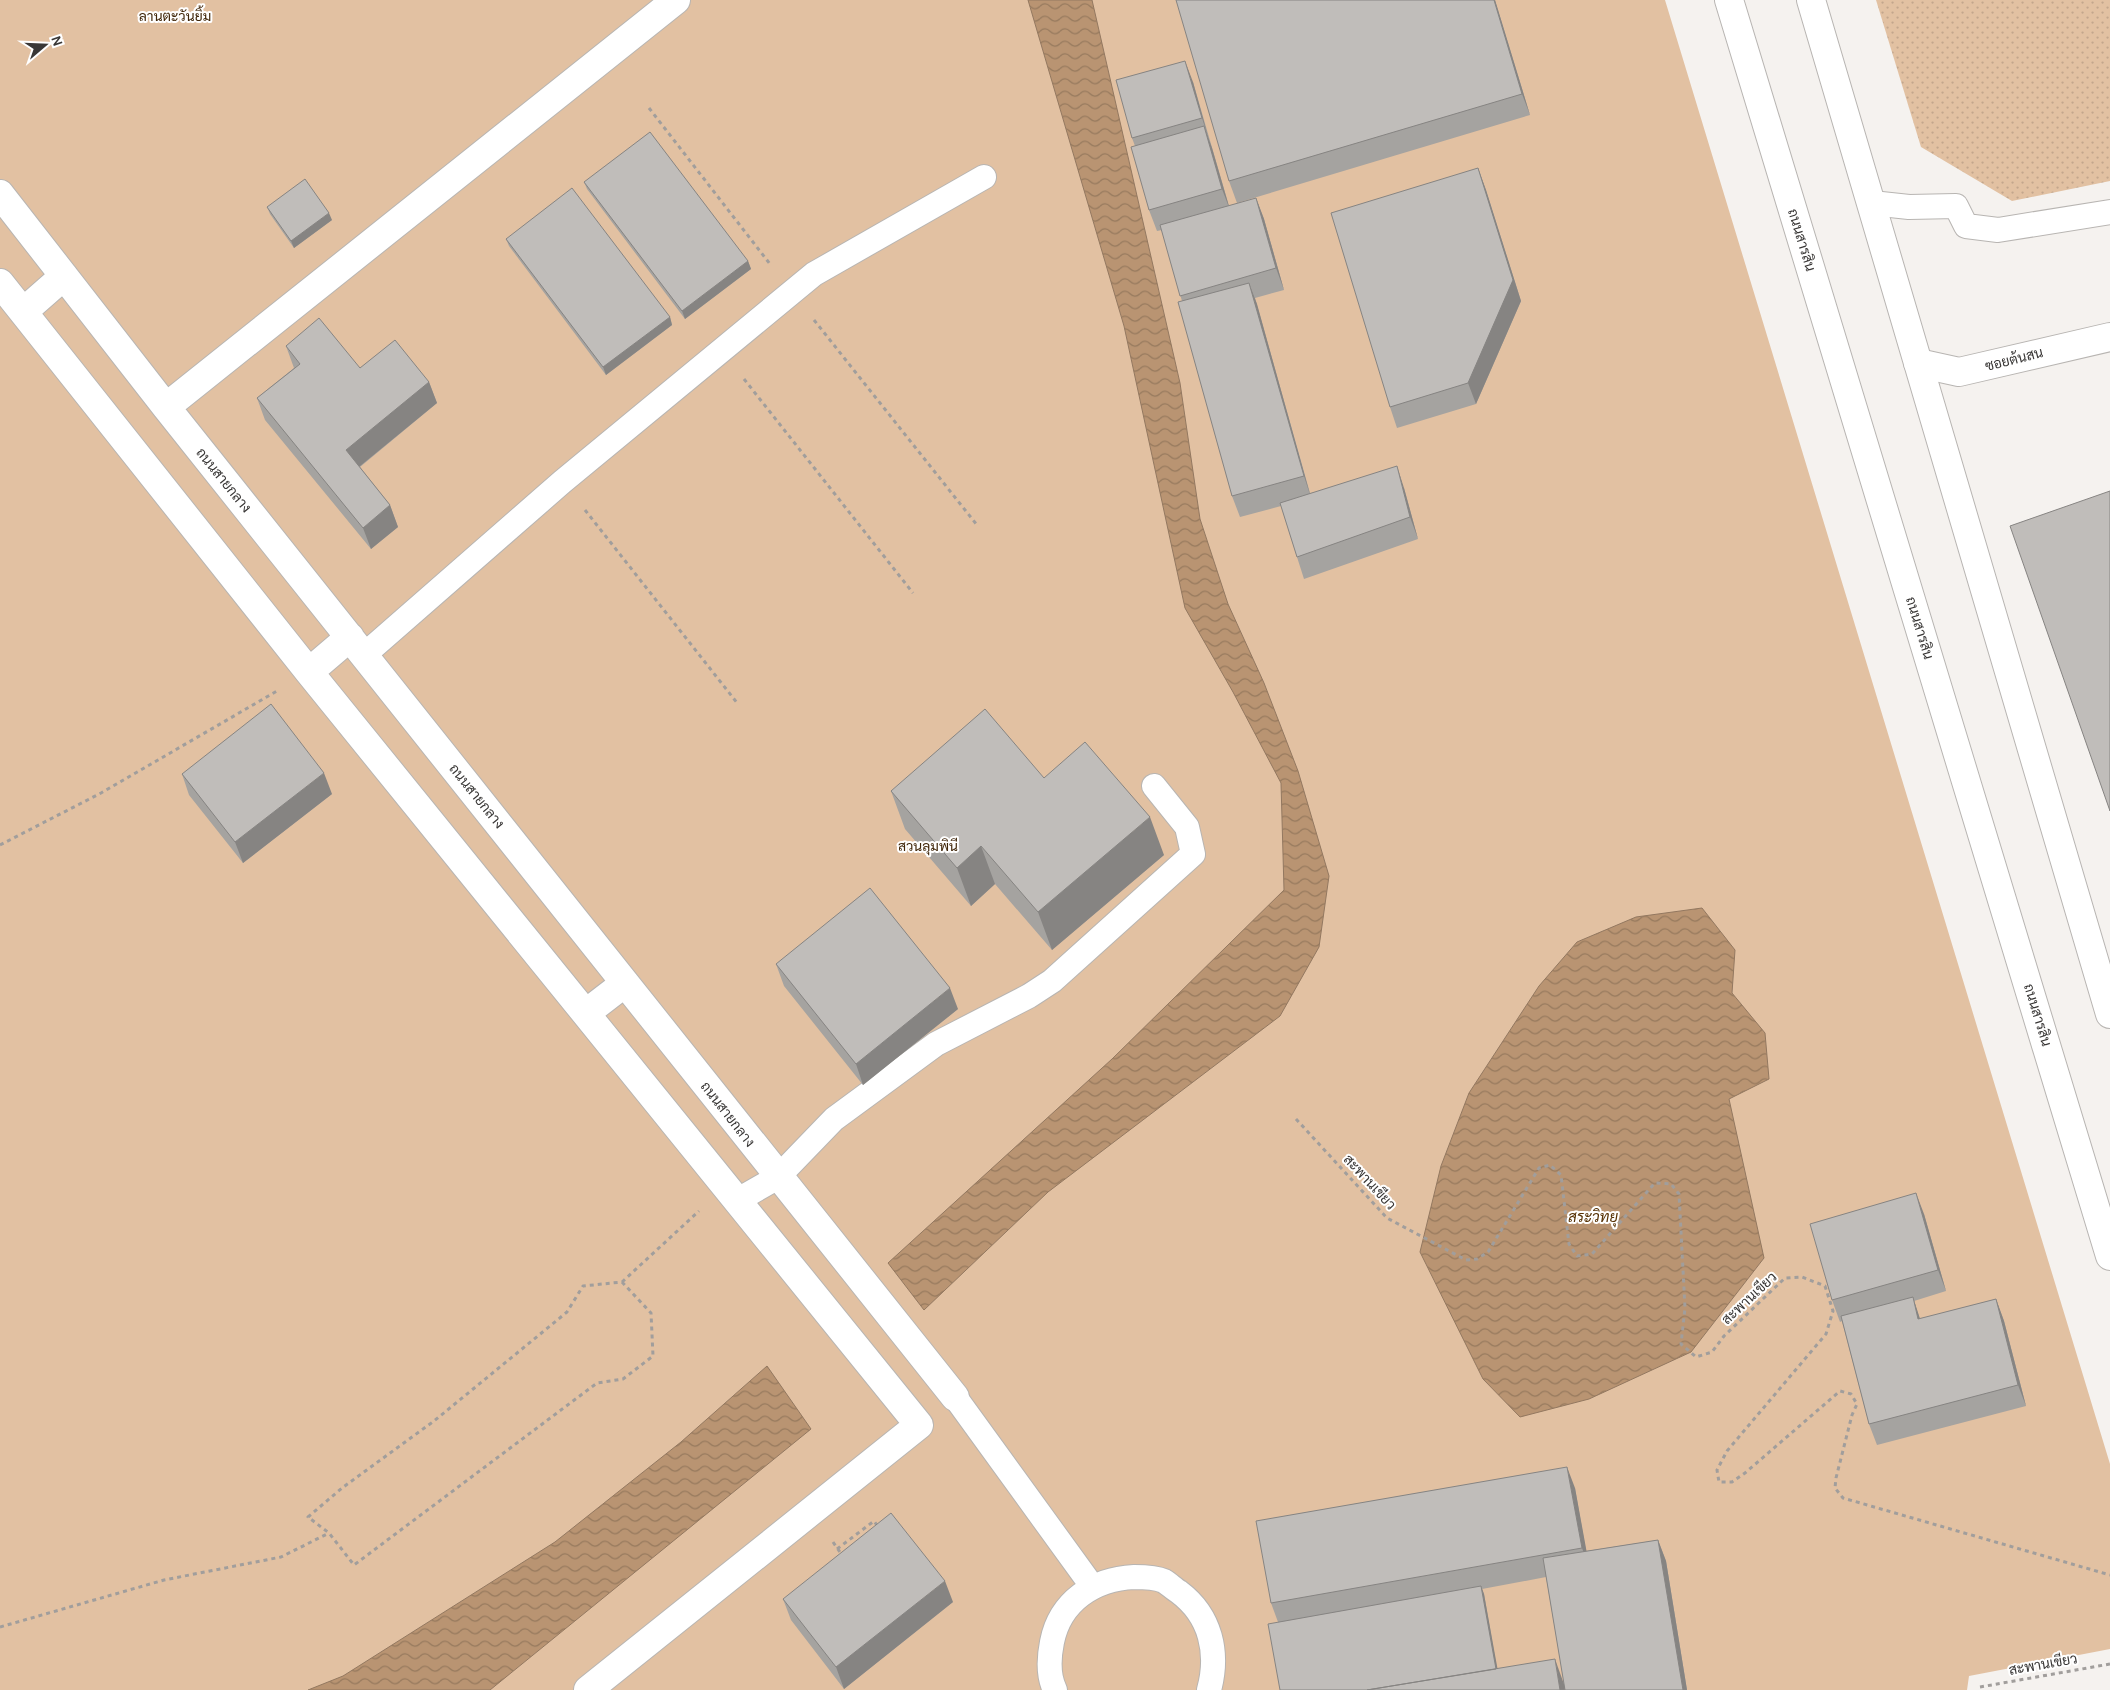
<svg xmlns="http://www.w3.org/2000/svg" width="2110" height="1690" font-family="Karla,Sarabun,sans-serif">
<defs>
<pattern id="grass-dots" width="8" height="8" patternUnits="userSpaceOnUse" patternTransform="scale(1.25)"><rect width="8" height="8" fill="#e2c1a2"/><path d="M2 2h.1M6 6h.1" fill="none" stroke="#c3a68c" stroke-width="1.8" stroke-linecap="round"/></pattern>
<pattern id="water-waves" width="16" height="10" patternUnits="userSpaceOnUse" patternTransform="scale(1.25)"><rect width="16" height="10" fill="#b99472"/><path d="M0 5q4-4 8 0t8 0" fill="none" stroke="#977a5e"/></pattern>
</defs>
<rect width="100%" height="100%" fill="#f5f2ef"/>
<!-- grass -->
<path fill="url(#grass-dots)" d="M 1876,0 L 2110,0 L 2110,181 L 2012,201 L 1921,147 Z"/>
<!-- park -->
<path fill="#e2c1a2" d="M 0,0 L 1665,0 L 2110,1464 L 2110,1649 L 1969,1676 L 1967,1690 L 0,1690 Z"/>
<!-- water -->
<path fill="url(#water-waves)" stroke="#937860" d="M 1028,0 L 1092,0 L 1180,383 L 1200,519 L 1228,604 L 1264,683 L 1298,771 L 1329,876 L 1319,947 L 1280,1016 L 1048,1192 L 924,1310 L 888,1263 L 1112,1059 L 1284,890 L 1281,783 L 1233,692 L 1185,608 L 1124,326 Z
M 1702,908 L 1735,950 L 1732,993 L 1765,1033 L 1769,1079 L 1729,1099 L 1764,1258 L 1691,1352 L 1589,1399 L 1520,1417 L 1483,1379 L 1420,1252 L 1441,1166 L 1469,1093 L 1539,986 L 1577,942 L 1636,917 Z
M 767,1366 L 811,1429 L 490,1690 L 308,1690 L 343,1676 L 555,1542 L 681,1442 Z"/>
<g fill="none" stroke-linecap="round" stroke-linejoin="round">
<defs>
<path id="service" d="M 1872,203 L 1909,207 L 1956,206 L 1966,226 L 1998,230 L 2110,212
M 364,655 L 562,482 L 814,274 L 984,177
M 738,1200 L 778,1177 L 834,1119 L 936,1044 L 1029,996 L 1052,981 L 1193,854 L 1187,827 L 1154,786
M 955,1397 L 1092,1586
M 1055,1690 C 1048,1676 1049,1657 1052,1642 C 1060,1601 1094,1579 1134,1577 C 1143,1577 1155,1577 1164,1581 C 1169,1584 1174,1589 1179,1592 C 1211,1616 1219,1653 1209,1690"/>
<path id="pedestrian" d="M 0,194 L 166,407 L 955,1397
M 0,283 L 309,672 L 919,1425 L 588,1690
M 23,312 L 64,276
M 166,407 L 676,0
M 309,672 L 350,637
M 586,1013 L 625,983"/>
<path id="minor" d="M 1918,363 L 1959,372 L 2110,337"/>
<path id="tertiary" d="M 1729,0 L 2110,1256
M 1811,0 L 2110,1014"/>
</defs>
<!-- service casing -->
<use href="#service" stroke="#b8b5b2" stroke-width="26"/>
<!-- pedestrian casing -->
<use href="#pedestrian" stroke="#b8b5b2" stroke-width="30"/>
<!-- minor casing -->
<use href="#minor" stroke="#b8b5b2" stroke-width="30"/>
<!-- tertiary casing -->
<use href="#tertiary" stroke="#b8b5b2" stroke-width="30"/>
<!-- path -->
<path stroke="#a19e9c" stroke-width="3" stroke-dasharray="4 4" stroke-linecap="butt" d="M 649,108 L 770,264
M 814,320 L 977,525
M 744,379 L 913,593
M 585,510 L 738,704
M 0,845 L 101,793 L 277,691
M 1296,1119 L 1387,1218 L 1466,1260 L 1477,1259 L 1488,1252 L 1539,1168 L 1550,1165 L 1561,1175 L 1569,1244 L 1577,1256 L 1592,1254 L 1655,1183 L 1671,1184 L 1679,1194 L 1685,1308 L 1681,1344 L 1696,1357 L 1712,1352 L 1724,1336 L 1785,1278 L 1802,1277 L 1825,1286 L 1833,1311 L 1826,1334 L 1727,1451 L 1717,1470 L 1719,1482 L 1732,1482 L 1745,1473 L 1840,1391 L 1851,1394 L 1857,1404 L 1852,1415 L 1836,1478 L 1835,1488 L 1843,1498 L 2110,1575
M 622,1282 L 651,1313 L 653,1356 L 623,1379 L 597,1383 L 354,1565 L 329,1533 L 308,1517 L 342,1488 L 434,1421 L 550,1326 L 567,1312 L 583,1286 Z
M 622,1282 L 699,1211
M 833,1542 L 842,1555
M 837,1549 L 874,1521 L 879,1528
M 0,1627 L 164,1580 L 281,1557 L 329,1533
M 1980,1687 L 2110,1664"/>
<!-- service -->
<use href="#service" stroke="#fff" stroke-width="24"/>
<!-- pedestrian -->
<use href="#pedestrian" stroke="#fff" stroke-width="28"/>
<!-- minor -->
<use href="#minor" stroke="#fff" stroke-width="28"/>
<!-- tertiary -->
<use href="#tertiary" stroke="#fff" stroke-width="28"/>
</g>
<!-- wall -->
<path fill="#a5a3a0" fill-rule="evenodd" d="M 1495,0 L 1530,115 L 1237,203 L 1229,181 Z
M 1193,82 L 1229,206 L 1256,198 L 1264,219 L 1284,290 L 1255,298 L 1310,493 L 1404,488 L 1418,539 L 1304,579 L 1297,557 L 1281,506 L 1240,517 L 1232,496 L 1182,301 L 1162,230 L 1157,231 L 1149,210 L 1135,146 L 1132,138 Z
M 1478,168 L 1486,190 L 1521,301 L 1476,404 L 1397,428 L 1390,407 Z
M 584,182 L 748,261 L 751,269 L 685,319 L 587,189 Z
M 267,207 L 332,220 L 294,248 L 270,214 Z
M 506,239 L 670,317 L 672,325 L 606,375 L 509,246 Z
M 286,346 L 360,368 L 429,382 L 437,403 L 360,467 L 390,505 L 398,527 L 371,549 L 265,420 L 257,398 L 294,368 Z
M 182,774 L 332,794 L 243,863 L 189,795 Z
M 1044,778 L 1164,855 L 1052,950 L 995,884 L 971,906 L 905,829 L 891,791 Z
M 776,964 L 958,1009 L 863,1085 L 784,986 Z
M 1924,1214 L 1946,1291 L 1914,1301 L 1920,1319 L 1996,1299 L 2004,1321 L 2026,1406 L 1877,1445 L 1869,1424 L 1842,1321 L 1840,1322 L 1832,1300 Z
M 1575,1488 L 1586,1551 L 1658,1540 L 1666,1561 L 1687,1690 L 1280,1690 L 1278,1622 L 1271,1603 ZM 1546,1577 L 1564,1682 L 1497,1669 L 1484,1594 L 1482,1589 Z
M 783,1599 L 953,1602 L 844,1689 L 791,1620 Z"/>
<!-- shaded-wall -->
<path fill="#868482" d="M 1494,0 L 1495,0 L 1530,115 L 1522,94 Z
M 1185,61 L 1193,82 L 1209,140 L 1202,118 Z
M 1204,126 L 1212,148 L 1230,210 L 1222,189 Z
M 1478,168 L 1486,190 L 1521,301 L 1476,404 L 1468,383 Z
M 1256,198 L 1264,219 L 1284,290 L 1276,268 Z
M 329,213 L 332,220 L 294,248 L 291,241 Z
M 748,261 L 751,269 L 685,319 L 682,311 Z
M 1249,283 L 1257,304 L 1311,498 L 1304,476 Z
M 670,317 L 672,325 L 606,375 L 603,367 Z
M 429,382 L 437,403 L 354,471 L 346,450 Z
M 1397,466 L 1404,488 L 1418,539 L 1410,517 Z
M 390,505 L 398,527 L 371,549 L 363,528 Z
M 324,773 L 332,794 L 243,863 L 235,842 Z
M 1150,817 L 1164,855 L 1052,950 L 1038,912 Z
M 981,846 L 995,884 L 971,906 L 957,868 Z
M 950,988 L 958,1009 L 863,1085 L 856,1064 Z
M 1916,1193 L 1924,1214 L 1946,1291 L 1938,1270 Z
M 1913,1297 L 1920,1319 L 1918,1319 Z
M 1996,1299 L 2004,1321 L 2026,1406 L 2018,1385 Z
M 1567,1467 L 1575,1488 L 1590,1570 L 1582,1548 Z
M 1658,1540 L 1666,1561 L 1687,1690 L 1683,1690 Z
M 945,1581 L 953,1602 L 844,1689 L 836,1667 Z
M 1481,1586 L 1484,1594 L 1501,1688 L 1498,1681 Z
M 1555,1659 L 1565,1687 L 1566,1690 L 1560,1690 Z"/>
<!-- building -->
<path fill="#c0bdba" stroke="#868482" d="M 1176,0 L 1494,0 L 1522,94 L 1229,181 Z
M 1185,61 L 1202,118 L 1132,138 L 1116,80 Z
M 1204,126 L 1222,189 L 1149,210 L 1131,147 Z
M 650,132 L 748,261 L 682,311 L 584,182 Z
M 1478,168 L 1513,280 L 1468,383 L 1390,407 L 1331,213 Z
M 305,179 L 329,213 L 291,241 L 267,207 Z
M 572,188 L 670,317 L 603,367 L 506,239 Z
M 1256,198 L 1276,268 L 1180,296 L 1160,225 Z
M 1249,283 L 1304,476 L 1232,496 L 1178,302 Z
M 319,318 L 360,368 L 395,340 L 429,382 L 346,450 L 390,505 L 363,528 L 257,398 L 300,364 L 286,346 Z
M 1397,466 L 1410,517 L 1297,557 L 1280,503 Z
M 2110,491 L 2110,811 L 2010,526 Z
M 271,704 L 324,773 L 235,842 L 182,774 Z
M 985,709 L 1044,778 L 1085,742 L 1150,817 L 1038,912 L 981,846 L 957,868 L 891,791 Z
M 870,888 L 950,988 L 856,1064 L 776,964 Z
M 1916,1193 L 1938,1270 L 1832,1300 L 1810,1224 Z
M 1913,1297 L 1918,1319 L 1996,1299 L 2018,1385 L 1869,1424 L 1841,1316 Z
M 1567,1467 L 1582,1548 L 1271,1603 L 1256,1521 Z
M 891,1513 L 945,1581 L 836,1667 L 783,1599 Z
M 1658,1540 L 1683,1690 L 1565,1690 L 1543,1558 Z
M 1481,1586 L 1496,1669 L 1367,1690 L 1280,1690 L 1268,1624 Z
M 1555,1659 L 1560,1690 L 1367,1690 Z"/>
<g text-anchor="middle" stroke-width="4" stroke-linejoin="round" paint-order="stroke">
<!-- park labels -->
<g font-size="14" fill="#402609" stroke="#fff">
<text x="175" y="21">ลานตะวันยิ้ม</text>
<text x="928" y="851">สวนลุมพินี</text>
</g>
<!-- street labels -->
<g font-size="14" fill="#393736" stroke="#fff">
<text transform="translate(1802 240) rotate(73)" y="5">ถนนสารสิน</text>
<text transform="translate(2014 359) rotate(-14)" y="5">ซอยต้นสน</text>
<text transform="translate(224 480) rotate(51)" y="5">ถนนสายกลาง</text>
<text transform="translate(1920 628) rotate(73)" y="5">ถนนสารสิน</text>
<text transform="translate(477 796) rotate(51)" y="5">ถนนสายกลาง</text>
<text transform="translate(2038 1015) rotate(73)" y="5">ถนนสารสิน</text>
<text transform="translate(728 1114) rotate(52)" y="5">ถนนสายกลาง</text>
<text transform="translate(1370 1182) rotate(47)" y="5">สะพานเขียว</text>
<text transform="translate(1749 1298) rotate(-43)" y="5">สะพานเขียว</text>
<text transform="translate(2043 1664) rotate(-10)" y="5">สะพานเขียว</text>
</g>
<!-- water labels -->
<g font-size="15" font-style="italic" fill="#563104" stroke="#fff">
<text x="1593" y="1222">สระวิทยุ</text>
</g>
</g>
<!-- north arrow -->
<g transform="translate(45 45) rotate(71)" stroke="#ffffff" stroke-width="4" paint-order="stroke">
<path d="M0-4L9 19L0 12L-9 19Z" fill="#393736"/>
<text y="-8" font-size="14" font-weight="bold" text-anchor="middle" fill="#393736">N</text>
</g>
</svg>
